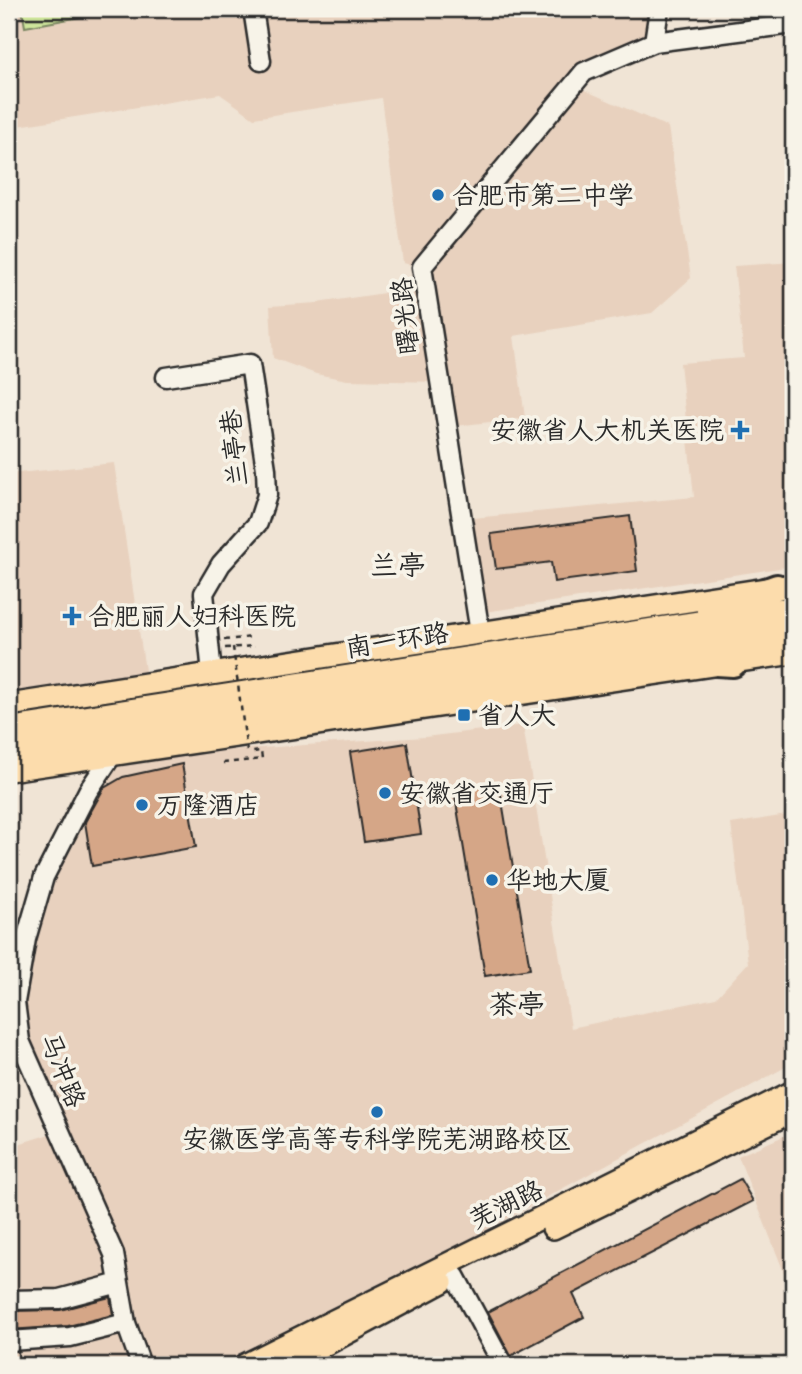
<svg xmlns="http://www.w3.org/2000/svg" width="802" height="1374" font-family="'Gochi Hand','LXGW WenKai TC',sans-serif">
<rect width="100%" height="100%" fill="#f0e4d5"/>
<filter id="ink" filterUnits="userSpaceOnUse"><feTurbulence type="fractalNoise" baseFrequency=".0143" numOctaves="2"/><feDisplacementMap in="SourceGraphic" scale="14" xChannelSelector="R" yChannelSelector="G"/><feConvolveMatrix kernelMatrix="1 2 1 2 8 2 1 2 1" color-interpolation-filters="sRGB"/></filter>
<g filter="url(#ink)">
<!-- built -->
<path fill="#e8d1be" d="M 9,9 L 659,9 L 654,42 L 573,85 L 668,127 L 691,278 L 652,313 L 514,336 L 525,418 L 447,427 L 440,382 L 347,380 L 316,374 L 273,358 L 270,306 L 317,303 L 425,287 L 421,267 L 403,263 L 381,98 L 254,118 L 220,94 L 18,126 L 9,76 Z
M 793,262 L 793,566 L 478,613 L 462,519 L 694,497 L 680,363 L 744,358 L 734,266 Z
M 114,463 L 147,684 L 9,705 L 9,474 Z
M 523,725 L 571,1028 L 716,998 L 748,963 L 731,824 L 793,814 L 793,1063 L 238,1365 L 9,1365 L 9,1341 L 125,1323 L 118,1283 L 9,1300 L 9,1147 L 59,1131 L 15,1002 L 44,877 L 110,758 L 425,737 Z
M 793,1132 L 793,1295 L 738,1156 Z"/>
<!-- green -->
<path fill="#cee59b" stroke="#7c8863" stroke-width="2" d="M 22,9 L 124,9 L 25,27 Z"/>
<!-- building -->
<path fill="#d5a687" stroke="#2b2b2b" stroke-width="2" d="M 630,516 L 637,571 L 554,582 L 551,562 L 496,569 L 491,534 Z
M 407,743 L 421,834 L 364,842 L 350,752 Z
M 182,764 L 196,847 L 92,866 L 85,822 L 104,788 L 123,777 Z
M 499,783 L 530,969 L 485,976 L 454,790 Z
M 740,1179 L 753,1201 L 573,1294 L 584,1317 L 511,1356 L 488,1312 Z
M 110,1297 L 113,1315 L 68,1326 L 9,1330 L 9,1311 L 60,1310 Z"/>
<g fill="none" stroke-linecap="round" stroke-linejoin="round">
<defs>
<path id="minor" d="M 253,9 L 261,61
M 654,42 L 793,24
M 166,377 L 250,364 L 266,469 L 267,495 L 258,523 L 221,564 L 204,593 L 212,674
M 480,633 L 422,267 L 584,72 L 654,42 L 659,9
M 110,758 L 88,791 L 44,877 L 26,939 L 15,1002 L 20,1041 L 114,1254 L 126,1323 L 141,1365
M 455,1276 L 503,1365
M 9,1300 L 59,1299 L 119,1283
M 9,1341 L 70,1337 L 126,1323"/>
<path id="major" d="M 9,705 L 793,585
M 9,770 L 793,653
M 553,1228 L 793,1111
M 245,1365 L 793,1092
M 287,1365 L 442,1282"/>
<path id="highway" d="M 709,611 L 777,587
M 684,661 L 733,664
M 9,730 L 793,609
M 9,751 L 793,633"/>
</defs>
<!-- minor casing -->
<use href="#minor" stroke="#2b2b2b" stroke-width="23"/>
<!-- major casing -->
<use href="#major" stroke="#2b2b2b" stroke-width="26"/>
<!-- highway casing -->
<use href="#highway" stroke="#2b2b2b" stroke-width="30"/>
<!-- path -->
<path stroke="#2b2b2b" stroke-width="2.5" stroke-dasharray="5 5" stroke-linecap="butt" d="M 224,640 L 252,637
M 225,648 L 255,646
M 223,763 L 262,759 L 261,751 L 253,752"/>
<!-- minor -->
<use href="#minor" stroke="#f7f3e8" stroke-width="18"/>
<!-- major -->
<use href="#major" stroke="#fcdcac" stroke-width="21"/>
<!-- highway -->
<use href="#highway" stroke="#fcdcac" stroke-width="24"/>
<!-- path-bridge -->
<path stroke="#2b2b2b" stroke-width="2.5" stroke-dasharray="5 5" stroke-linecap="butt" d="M 233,647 L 247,752"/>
</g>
</g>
<!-- markers -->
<g fill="#1f6fb2" stroke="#f7f3e8" stroke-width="2.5">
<circle cx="438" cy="195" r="7"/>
<path d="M736.5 419.5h7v7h7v7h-7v7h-7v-7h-7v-7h7z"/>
<path d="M68.5 605.5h7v7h7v7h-7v7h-7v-7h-7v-7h7z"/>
<rect x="457" y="708" width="14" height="14" rx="3.5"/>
<circle cx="385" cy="793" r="7"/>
<circle cx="142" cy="805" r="7"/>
<circle cx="492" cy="880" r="7"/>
<circle cx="377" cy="1112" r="7"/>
</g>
<g text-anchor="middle" stroke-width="7" stroke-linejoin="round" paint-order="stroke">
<!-- poi labels -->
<g font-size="26" fill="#2b2b2b" stroke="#f7f3e8" text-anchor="start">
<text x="452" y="204">合肥市第二中学</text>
<text x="724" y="439" text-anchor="end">安徽省人大机关医院</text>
<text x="88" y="625">合肥丽人妇科医院</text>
<text x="478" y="724">省人大</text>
<text x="399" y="802">安徽省交通厅</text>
<text x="156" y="814">万隆酒店</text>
<text x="506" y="889">华地大厦</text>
<text x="377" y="1148" text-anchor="middle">安徽医学高等专科学院芜湖路校区</text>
</g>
<!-- street labels -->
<g font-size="26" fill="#2b2b2b" stroke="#f7f3e8">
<text transform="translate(405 316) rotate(-96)" y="9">曙光路</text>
<text transform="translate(234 448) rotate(-96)" y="9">兰亭巷</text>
<text transform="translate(397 640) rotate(-9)" y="9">南一环路</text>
<text transform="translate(63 1070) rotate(68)" y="9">马冲路</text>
<text transform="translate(506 1204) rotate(-26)" y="9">芜湖路</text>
</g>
<!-- neighbourhood labels -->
<g font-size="28" fill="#2b2b2b" stroke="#f7f3e8">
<text x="398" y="575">兰亭</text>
<text x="517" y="1014">茶亭</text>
</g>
</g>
<!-- margin -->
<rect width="802" height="1374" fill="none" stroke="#f7f3e8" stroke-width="35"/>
<rect x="18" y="18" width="767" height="1339" fill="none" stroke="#2b2b2b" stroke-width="2.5" filter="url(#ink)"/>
</svg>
